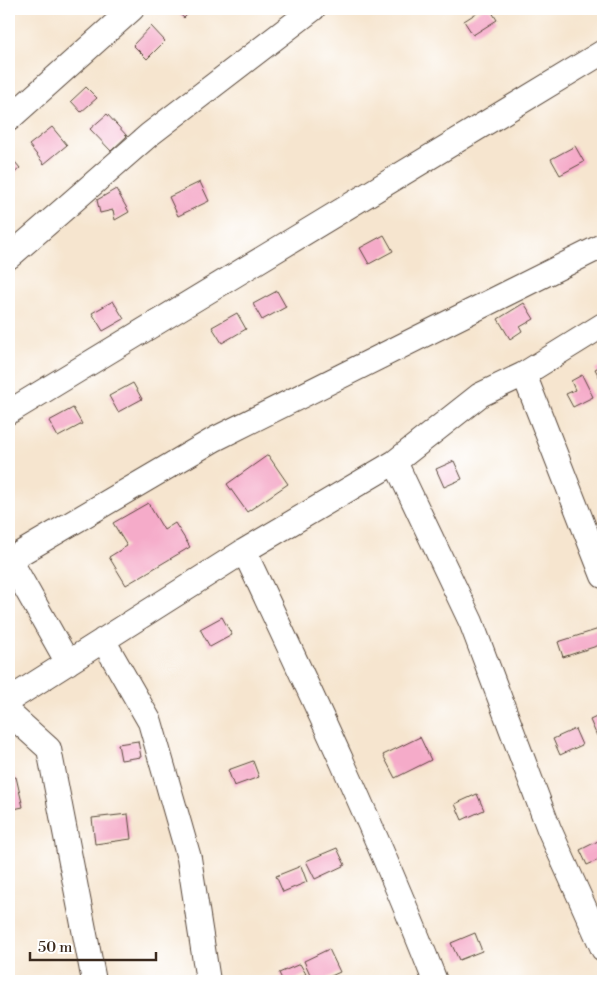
<svg xmlns="http://www.w3.org/2000/svg" width="612" height="990" font-family="'Libre Bodoni',serif">
<rect width="100%" height="100%" fill="#fff"/>
<filter id="ink" filterUnits="userSpaceOnUse"><feTurbulence type="fractalNoise" baseFrequency=".02" numOctaves="2"/><feDisplacementMap in="SourceGraphic" scale="10" xChannelSelector="R" yChannelSelector="G"/><feConvolveMatrix kernelMatrix="1 2 1 2 8 2 1 2 1" color-interpolation-filters="sRGB"/></filter>
<filter id="wash" filterUnits="userSpaceOnUse"><feTurbulence type="fractalNoise" baseFrequency=".0096" numOctaves="4" result="noise"/><feDisplacementMap in="SourceGraphic" scale="20" xChannelSelector="R" yChannelSelector="G"/><feGaussianBlur stdDeviation="1.12" result="paint"/><feColorMatrix in="noise" values="0 0 0 0 0 0 0 0 0 0 0 0 0 0 0 0 0 1.4 0 .05"/><feComposite in="paint" operator="in"/></filter>
<g filter="url(#wash)">
<rect width="100%" height="100%" fill="#f6e5cf"/>
<g id="blocks">
<!-- building -->
<path fill="#f5abc9" d="M 174,9 L 193,9 L 184,18 Z
M 483,9 L 490,9 L 497,20 L 473,35 L 464,21 Z
M 151,26 L 165,41 L 147,59 L 133,45 Z
M 86,87 L 97,98 L 81,112 L 71,101 Z
M 107,114 L 127,136 L 111,151 L 90,129 Z
M 52,127 L 67,145 L 44,164 L 29,145 Z
M 575,146 L 584,162 L 560,175 L 551,159 Z
M 15,162 L 20,168 L 9,178 L 9,167 Z
M 200,182 L 209,201 L 178,216 L 169,197 Z
M 116,189 L 129,212 L 115,220 L 113,210 L 100,213 L 97,200 Z
M 384,235 L 393,251 L 369,264 L 360,248 Z
M 277,291 L 286,307 L 262,320 L 253,304 Z
M 113,301 L 124,319 L 103,331 L 92,313 Z
M 524,303 L 534,319 L 520,327 L 522,331 L 510,339 L 498,319 Z
M 237,313 L 246,329 L 222,343 L 212,327 Z
M 603,365 L 603,384 L 595,369 Z
M 582,375 L 593,397 L 573,407 L 566,394 L 575,390 L 571,381 Z
M 133,383 L 142,399 L 118,412 L 109,396 Z
M 73,408 L 82,424 L 58,437 L 49,421 Z
M 268,455 L 288,484 L 247,512 L 227,484 Z
M 454,461 L 462,479 L 444,487 L 436,469 Z
M 148,503 L 164,530 L 175,523 L 190,547 L 126,585 L 109,557 L 127,546 L 113,523 Z
M 222,617 L 232,635 L 210,647 L 200,629 Z
M 599,629 L 603,644 L 563,657 L 558,642 Z
M 603,714 L 603,733 L 597,736 L 590,720 Z
M 575,729 L 582,745 L 560,755 L 553,739 Z
M 420,737 L 431,760 L 395,778 L 383,755 Z
M 138,741 L 141,757 L 121,760 L 118,744 Z
M 253,761 L 259,777 L 234,786 L 228,770 Z
M 16,777 L 23,807 L 9,810 L 9,778 Z
M 477,794 L 484,810 L 462,820 L 455,804 Z
M 128,814 L 131,839 L 95,844 L 92,818 Z
M 602,839 L 603,858 L 587,865 L 580,850 Z
M 337,848 L 345,865 L 315,879 L 306,861 Z
M 301,866 L 307,882 L 283,892 L 276,876 Z
M 475,933 L 482,951 L 459,960 L 451,943 Z
M 329,949 L 340,972 L 320,981 L 313,981 L 304,961 Z
M 300,964 L 306,974 L 292,981 L 283,981 L 279,973 Z"/>
</g>
</g>
<g filter="url(#ink)">
<use href="#blocks" fill-opacity="0" stroke="#574639" stroke-width="1"/>
<g fill="none" stroke-linecap="round" stroke-linejoin="round">
<defs>
<path id="minor" d="M 9,119 L 132,9
M 9,257 L 149,135 L 313,9
M 524,374 L 603,576
M 9,412 L 603,52
M 395,462 L 471,622 L 549,829 L 603,949
M 244,551 C 311,693 378,835 435,981
M 9,560 L 215,439 L 602,246 L 603,247
M 10,560 L 68,663
M 103,640 L 150,722 L 189,858 L 208,981
M 9,700 L 244,551 L 395,462 L 480,395 L 524,374 L 603,325
M 9,713 L 49,749 L 94,981"/>
</defs>
<!-- minor casing -->
<use href="#minor" stroke="#574639" stroke-width="26"/>
<!-- minor -->
<use href="#minor" stroke="#fff" stroke-width="24"/>
</g>
</g>
<!-- margin -->
<rect width="612" height="990" fill="none" stroke="#fff" stroke-width="30"/>
<!-- scale -->
<path d="M30 952v8h126v-8" fill="none" stroke="#3b2a1e" stroke-width="2.5"/>
<text x="38" y="952" font-size="15" fill="#3b2a1e" stroke="#ffffff" stroke-width="4" paint-order="stroke">50 m</text>
</svg>
